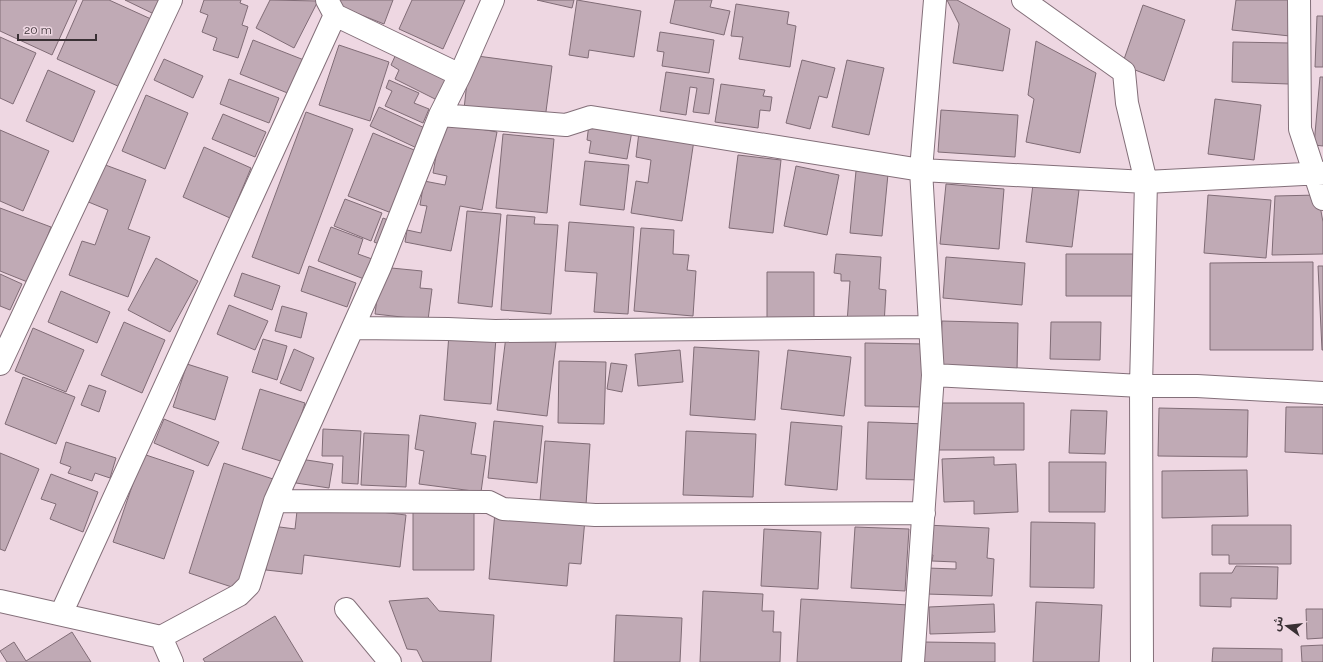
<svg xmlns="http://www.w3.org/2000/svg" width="1323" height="662" font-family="Raleway,'Noto Sans Arabic',sans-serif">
<rect width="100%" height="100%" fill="#eed7e2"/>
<!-- building -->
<path fill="#c0aab5" stroke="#806c76" d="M 0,0 L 77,0 L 52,55 L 0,31 Z
M 83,0 L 109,0 L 151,19 L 120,87 L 57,59 Z
M 125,0 L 161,0 L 154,14 Z
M 204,0 L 241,0 L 240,3 L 248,6 L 242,25 L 248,27 L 238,58 L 213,50 L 217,38 L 202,32 L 208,15 L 200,12 Z
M 270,0 L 318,1 L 294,48 L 256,28 Z
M 338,0 L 393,0 L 384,24 L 336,5 Z
M 412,0 L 465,0 L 443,49 L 399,29 Z
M 537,0 L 574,0 L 572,8 Z
M 577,0 L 641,11 L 634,57 L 589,50 L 588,58 L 569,55 Z
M 675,0 L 712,0 L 710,7 L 730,11 L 724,35 L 670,23 Z
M 947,0 L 957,0 L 1010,29 L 1003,71 L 953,63 L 959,24 Z
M 1236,0 L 1293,0 L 1290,36 L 1232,30 Z
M 736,4 L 789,12 L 787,24 L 796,26 L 790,67 L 739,59 L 743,37 L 731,36 Z
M 1143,5 L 1185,20 L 1164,81 L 1122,65 Z
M 1317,16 L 1323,16 L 1323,67 L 1315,67 Z
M 660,32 L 714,40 L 709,73 L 662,66 L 664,52 L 657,51 Z
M 0,37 L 36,53 L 13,104 L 0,98 Z
M 253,40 L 304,60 L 290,94 L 240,74 Z
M 1036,41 L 1096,73 L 1080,153 L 1026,142 L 1034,99 L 1028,95 Z
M 1233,42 L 1290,43 L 1289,84 L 1232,82 Z
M 339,45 L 389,62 L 370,121 L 319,105 Z
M 397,52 L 448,78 L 437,100 L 395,79 L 399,70 L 391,65 Z
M 470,55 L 552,66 L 545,119 L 464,109 Z
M 164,59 L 203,76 L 193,98 L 154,80 Z
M 802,60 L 835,68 L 827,98 L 819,96 L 810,129 L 786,123 Z
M 847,60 L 884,68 L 869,135 L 832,127 Z
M 48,70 L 95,91 L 73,142 L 26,121 Z
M 666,72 L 714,79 L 709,114 L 693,112 L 697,88 L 690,87 L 686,115 L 660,111 Z
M 1320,77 L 1323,77 L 1323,146 L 1314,145 Z
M 229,79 L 279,98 L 269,123 L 220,104 Z
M 389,80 L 419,93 L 414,103 L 429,109 L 423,123 L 385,106 L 392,91 L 386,88 Z
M 721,84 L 765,90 L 763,96 L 772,97 L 770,111 L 760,110 L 758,128 L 715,122 Z
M 146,95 L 188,113 L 165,169 L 122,151 Z
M 1215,99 L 1261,105 L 1254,160 L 1208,154 Z
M 379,107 L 429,130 L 421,150 L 370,126 Z
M 941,110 L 1018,115 L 1015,157 L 938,152 Z
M 306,112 L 353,129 L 299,274 L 252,257 Z
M 223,114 L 266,132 L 255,157 L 212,139 Z
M 442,122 L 497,132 L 482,210 L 460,206 L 451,251 L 405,242 L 407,230 L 421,233 L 427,206 L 420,205 L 424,181 L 445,185 L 447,176 L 433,173 Z
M 589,124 L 632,131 L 627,159 L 589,153 L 591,141 L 587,140 Z
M 0,130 L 49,151 L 23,211 L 0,201 Z
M 639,132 L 694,140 L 682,221 L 631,213 L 636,181 L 648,183 L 651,160 L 636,157 Z
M 373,133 L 419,152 L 394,214 L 348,196 Z
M 503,134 L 554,139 L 547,213 L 496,208 Z
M 204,147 L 251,168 L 230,218 L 183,197 Z
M 738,155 L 781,160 L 773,233 L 729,228 Z
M 585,161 L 629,165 L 624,210 L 580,205 Z
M 100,163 L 146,180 L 128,229 L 150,237 L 128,297 L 69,275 L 82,241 L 95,245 L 108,210 L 86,201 Z
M 796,166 L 839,175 L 827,235 L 784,226 Z
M 856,171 L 888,174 L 882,236 L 850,233 Z
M 946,184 L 1004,189 L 999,249 L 940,244 Z
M 1033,184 L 1079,190 L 1072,247 L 1026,242 Z
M 1208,195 L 1271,200 L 1266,258 L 1204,253 Z
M 1318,195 L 1323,222 L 1323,254 L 1272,255 L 1275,196 Z
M 345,199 L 382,213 L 371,241 L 334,226 Z
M 0,208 L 51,227 L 30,283 L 0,271 Z
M 467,211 L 501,214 L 492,307 L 458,303 Z
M 507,215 L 535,217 L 534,224 L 558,225 L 551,314 L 501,310 Z
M 383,218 L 393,222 L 384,246 L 374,242 Z
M 569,222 L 634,227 L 628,314 L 594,312 L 597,273 L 565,271 Z
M 331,227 L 363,239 L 358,254 L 372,259 L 364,279 L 318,261 Z
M 641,228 L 674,230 L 673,254 L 689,255 L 687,270 L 696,271 L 693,316 L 634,311 Z
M 836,254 L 881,257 L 879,289 L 886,290 L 884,325 L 847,323 L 850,281 L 841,281 L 841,274 L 834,273 Z
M 1066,254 L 1139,254 L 1139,296 L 1066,296 Z
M 946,257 L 1025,263 L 1022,305 L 943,298 Z
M 156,258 L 198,281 L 170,332 L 128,310 Z
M 1313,262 L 1313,350 L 1210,350 L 1210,263 Z
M 309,266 L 356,283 L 347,307 L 301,291 Z
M 1318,266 L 1323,266 L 1323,350 L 1322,350 Z
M 381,267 L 422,271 L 420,288 L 432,289 L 428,320 L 375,314 Z
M 767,272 L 814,272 L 814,326 L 767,327 Z
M 242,273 L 280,286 L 272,310 L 234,296 Z
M 0,274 L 22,284 L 10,310 L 0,306 Z
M 61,291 L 110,312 L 97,343 L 48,322 Z
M 229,305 L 268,321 L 255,350 L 217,334 Z
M 282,306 L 307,313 L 301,338 L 275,331 Z
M 942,321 L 1018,323 L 1017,371 L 940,369 Z
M 124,322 L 165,340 L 142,393 L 101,375 Z
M 1051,322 L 1101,322 L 1100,360 L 1050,359 Z
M 33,328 L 84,350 L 66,392 L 15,371 Z
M 449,334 L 496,338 L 491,404 L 444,400 Z
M 506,336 L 556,342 L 547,416 L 497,410 Z
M 263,339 L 287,346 L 277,380 L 252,372 Z
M 865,343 L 925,344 L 925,407 L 865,406 Z
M 694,347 L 759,351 L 755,420 L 690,415 Z
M 294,349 L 314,358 L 301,391 L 280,383 Z
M 680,350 L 683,382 L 638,386 L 635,354 Z
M 788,350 L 851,357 L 844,416 L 781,409 Z
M 559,361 L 606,362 L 604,424 L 558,423 Z
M 611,363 L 627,365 L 622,392 L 607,389 Z
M 187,364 L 228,377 L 215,420 L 173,407 Z
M 23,377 L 75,397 L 56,444 L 5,424 Z
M 89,385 L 106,391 L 99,412 L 81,405 Z
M 260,389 L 305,403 L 287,463 L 242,449 Z
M 938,403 L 1024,403 L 1024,450 L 938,450 Z
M 1286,407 L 1323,407 L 1323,454 L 1285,452 Z
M 1159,408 L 1248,410 L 1247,457 L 1158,456 Z
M 1071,410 L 1107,411 L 1105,454 L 1069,453 Z
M 420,415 L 476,423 L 471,454 L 486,456 L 481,492 L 419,484 L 424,451 L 415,449 Z
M 164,419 L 219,442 L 208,466 L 154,443 Z
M 494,421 L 543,426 L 537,483 L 488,478 Z
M 791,422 L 842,426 L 837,490 L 785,485 Z
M 868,422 L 927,424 L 925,480 L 866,479 Z
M 323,429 L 361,431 L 358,484 L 342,483 L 343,456 L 322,456 Z
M 686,431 L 756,434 L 753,497 L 683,495 Z
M 364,433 L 409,435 L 406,487 L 361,485 Z
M 545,441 L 590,444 L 586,505 L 540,501 Z
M 66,442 L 116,458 L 110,478 L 95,473 L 92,481 L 68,473 L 71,467 L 60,463 Z
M 0,453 L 39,469 L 5,551 L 0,549 Z
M 143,454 L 194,471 L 164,559 L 113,542 Z
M 994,457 L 994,465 L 1016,464 L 1018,512 L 974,514 L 974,501 L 944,502 L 942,459 Z
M 300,459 L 333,464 L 329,488 L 296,483 Z
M 1049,462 L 1106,462 L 1105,512 L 1049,512 Z
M 224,463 L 273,479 L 238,589 L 189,573 Z
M 1247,470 L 1248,516 L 1162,518 L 1162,471 Z
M 51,474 L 98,492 L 83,532 L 50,519 L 56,504 L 41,499 Z
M 298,502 L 406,515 L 400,567 L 304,555 L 302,574 L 266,570 L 272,526 L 295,529 Z
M 413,510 L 474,511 L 474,570 L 413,570 Z
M 495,512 L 585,519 L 581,564 L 569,563 L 567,586 L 489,579 Z
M 1031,522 L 1095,523 L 1094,588 L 1030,587 Z
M 926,525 L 989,528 L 987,558 L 994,559 L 992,596 L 926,594 L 927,568 L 956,569 L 956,562 L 932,561 L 933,555 L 925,554 Z
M 1212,525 L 1291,525 L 1291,564 L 1229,564 L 1229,555 L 1212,555 Z
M 855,527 L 909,529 L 905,591 L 851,588 Z
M 764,529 L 821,532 L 818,589 L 761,586 Z
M 1236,566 L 1278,567 L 1277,599 L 1231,598 L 1231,607 L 1200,606 L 1200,573 L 1232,573 Z
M 703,591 L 763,594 L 762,611 L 774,611 L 773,632 L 781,632 L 780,662 L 700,662 Z
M 428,598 L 439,611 L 494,615 L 491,662 L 423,662 L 417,650 L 407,649 L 389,601 Z
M 801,599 L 909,605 L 905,662 L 797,662 Z
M 1036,602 L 1102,605 L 1099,662 L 1033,662 Z
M 994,604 L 995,632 L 930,634 L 929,607 Z
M 1306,609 L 1323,609 L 1323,638 L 1307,639 Z
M 616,615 L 682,618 L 680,662 L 614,662 Z
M 275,616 L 303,662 L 205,662 L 203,659 Z
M 72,632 L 91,662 L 7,662 L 0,651 L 14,642 L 26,661 Z
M 923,642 L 995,643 L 995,662 L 922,662 Z
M 1323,645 L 1323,662 L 1302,662 L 1301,646 Z
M 1213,648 L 1282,649 L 1282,662 L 1212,662 Z"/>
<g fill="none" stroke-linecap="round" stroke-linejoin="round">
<defs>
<path id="minor" d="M 327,0 L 335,15 L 460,75
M 1023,0 L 1124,72 L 1127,103 L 1146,182 L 1141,386 L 1142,662
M 1299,0 L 1300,129 L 1323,199
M 440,115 L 566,125 L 591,117 L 921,170 L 1146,182 L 1323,173
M 353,328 L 448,329 L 495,331 L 930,327
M 0,364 L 171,0
M 933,375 L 1141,386 L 1197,386 L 1323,393
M 275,501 L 489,502 L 503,509 L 595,515 L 924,513
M 0,601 L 161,637 L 239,595 L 249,585 L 275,501 L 380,267 L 440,115 L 460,75 L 493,0
M 346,609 L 390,662
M 61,614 L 335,15
M 161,637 L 172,662
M 913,662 L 933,375 L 921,170 L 935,0"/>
</defs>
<!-- minor casing -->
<use href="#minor" stroke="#836f79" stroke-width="24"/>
<!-- minor -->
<use href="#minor" stroke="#fff" stroke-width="22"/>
</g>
<!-- north arrow -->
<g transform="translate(1287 626) rotate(285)" stroke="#eed7e2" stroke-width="3" paint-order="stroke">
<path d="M0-3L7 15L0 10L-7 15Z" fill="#393034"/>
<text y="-6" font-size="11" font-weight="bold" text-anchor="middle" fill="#393034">ش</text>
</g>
<!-- scale -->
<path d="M18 34v6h78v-6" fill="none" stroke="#393034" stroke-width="2"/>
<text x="24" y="34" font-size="12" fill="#393034" stroke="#eed7e2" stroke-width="3" paint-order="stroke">20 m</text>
</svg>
